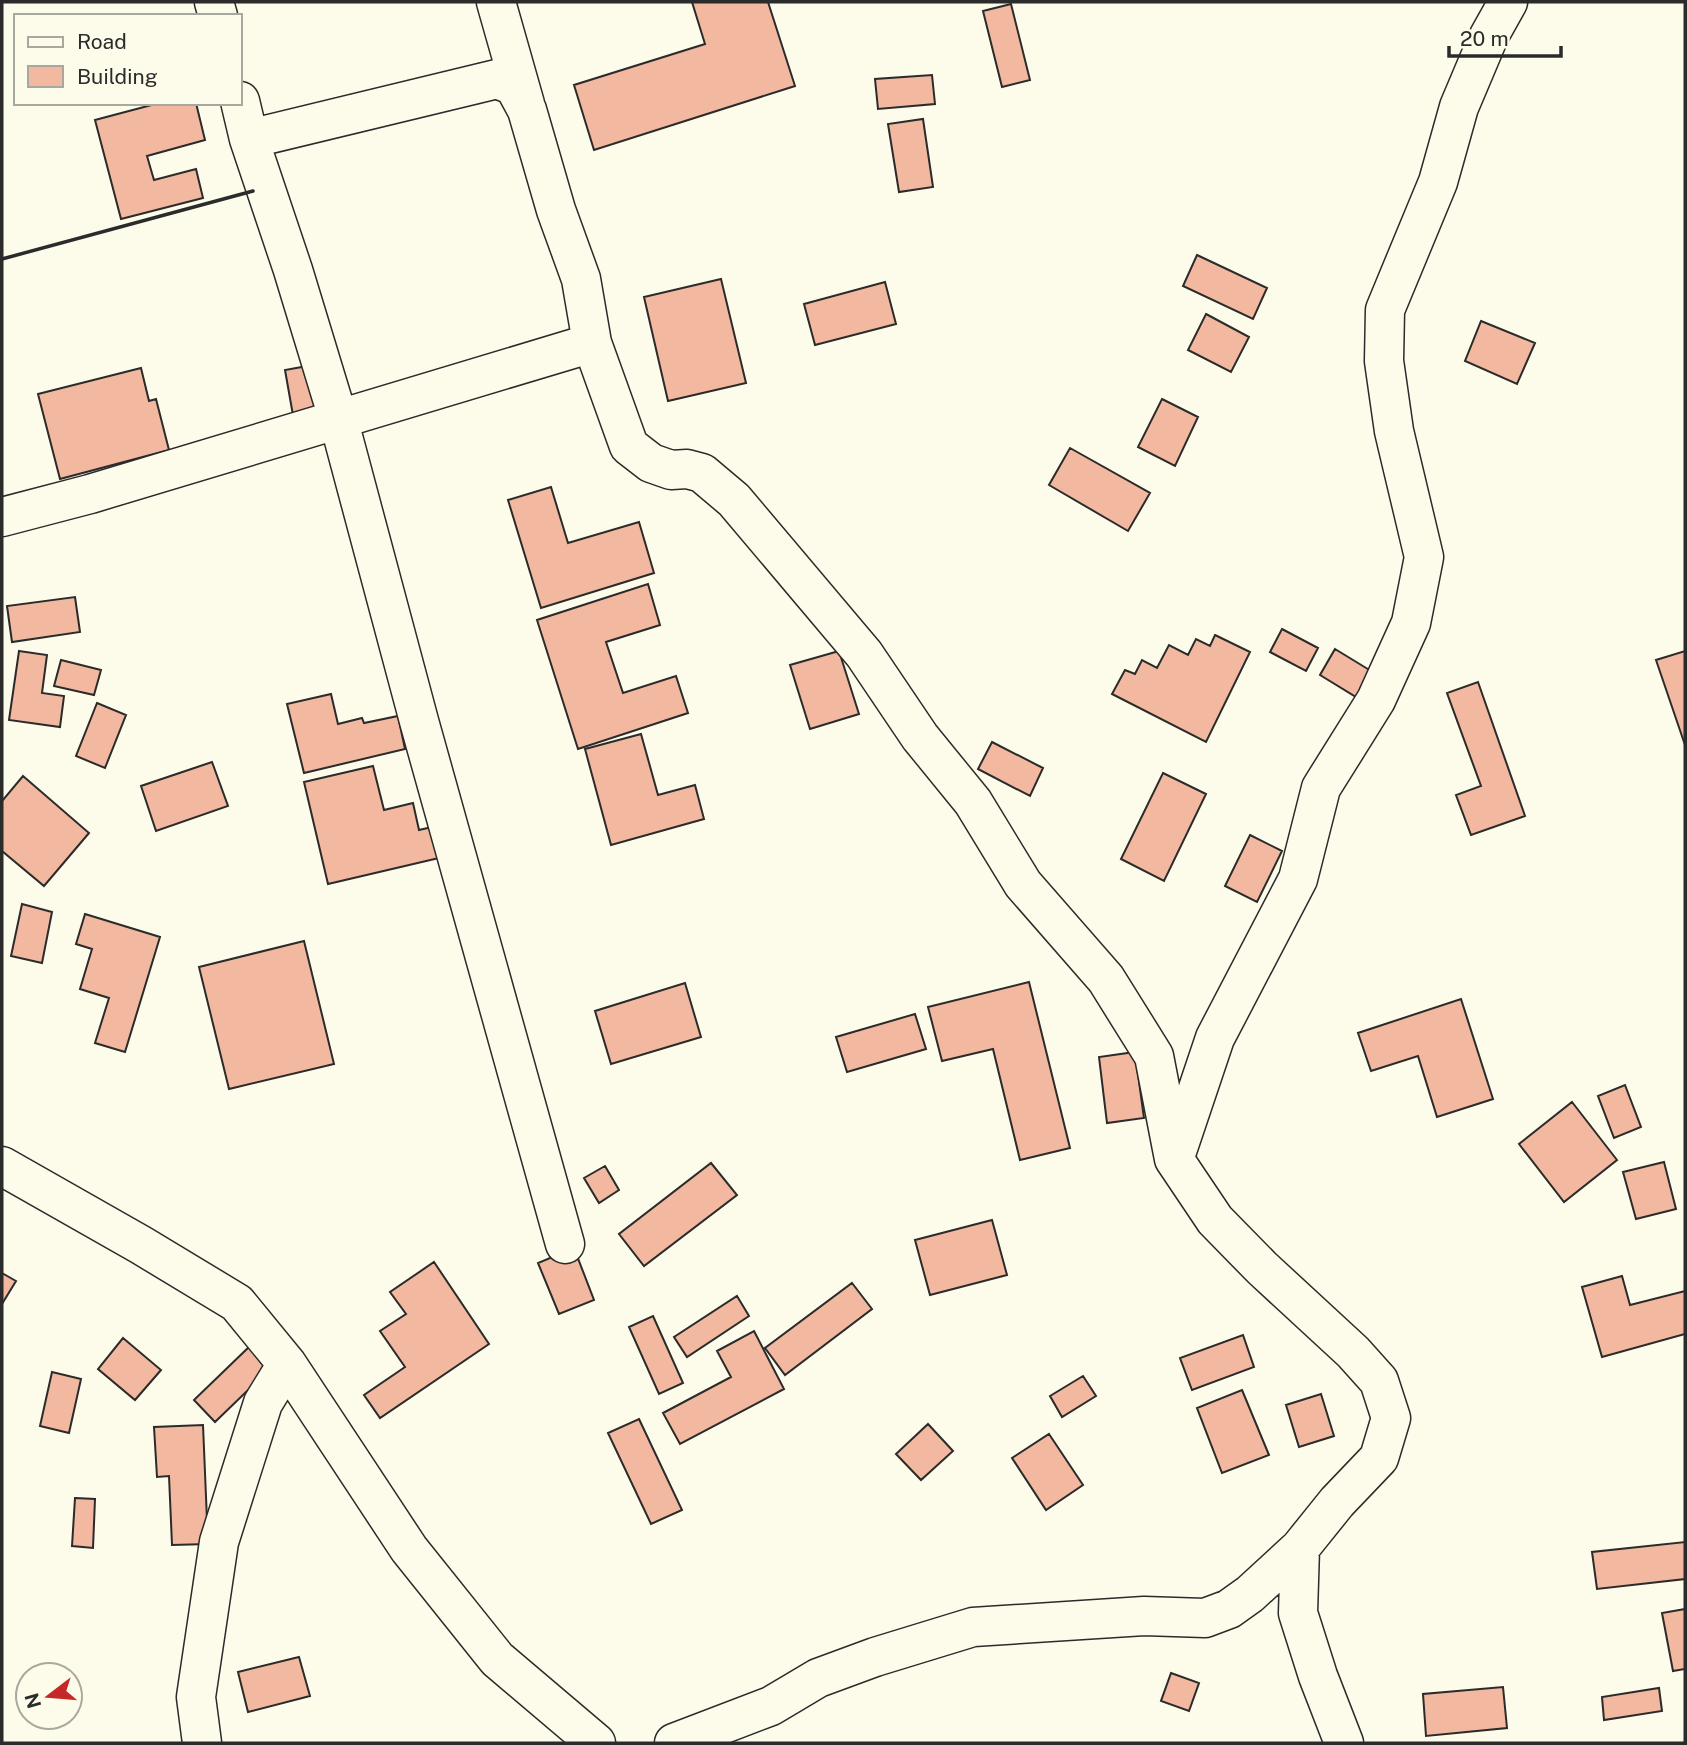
<svg xmlns="http://www.w3.org/2000/svg" width="1687" height="1745" font-family="'Public Sans',sans-serif">
<rect width="100%" height="100%" fill="#fdfbea"/>
<!-- building -->
<path fill="#f2b8a0" stroke="#2b2b2b" stroke-width="2" d="M 692,2 L 768,2 L 795,86 L 594,150 L 574,85 L 705,44 Z
M 1011,4 L 1030,80 L 1002,87 L 983,11 Z
M 932,75 L 935,104 L 878,109 L 875,79 Z
M 159,103 L 196,103 L 205,140 L 147,156 L 154,180 L 196,169 L 203,198 L 121,219 L 95,120 Z
M 923,119 L 933,187 L 899,192 L 888,124 Z
M 1197,255 L 1267,288 L 1253,319 L 1183,286 Z
M 721,279 L 746,383 L 668,401 L 644,297 Z
M 885,282 L 896,324 L 815,345 L 804,304 Z
M 1206,314 L 1249,337 L 1231,372 L 1188,350 Z
M 1481,321 L 1535,343 L 1517,384 L 1465,361 Z
M 313,365 L 322,416 L 294,421 L 285,370 Z
M 141,368 L 149,401 L 156,399 L 169,450 L 60,479 L 38,394 Z
M 1162,399 L 1198,417 L 1175,466 L 1138,447 Z
M 1070,448 L 1150,493 L 1128,531 L 1049,485 Z
M 551,487 L 568,543 L 639,522 L 654,573 L 541,608 L 508,500 Z
M 648,584 L 660,625 L 606,642 L 623,693 L 676,676 L 688,713 L 578,749 L 537,620 Z
M 75,597 L 80,632 L 12,642 L 7,606 Z
M 1282,629 L 1318,648 L 1306,671 L 1270,652 Z
M 1215,635 L 1250,652 L 1206,742 L 1112,694 L 1125,670 L 1135,674 L 1142,660 L 1157,668 L 1169,645 L 1188,655 L 1196,639 L 1210,646 Z
M 1335,649 L 1376,674 L 1361,700 L 1320,675 Z
M 19,651 L 47,655 L 42,693 L 64,696 L 60,727 L 9,720 Z
M 839,651 L 859,714 L 810,729 L 790,665 Z
M 1685,651 L 1685,745 L 1656,660 Z
M 61,660 L 101,670 L 94,695 L 54,686 Z
M 1478,682 L 1525,816 L 1471,835 L 1456,795 L 1481,786 L 1447,693 Z
M 331,694 L 338,724 L 362,718 L 364,723 L 398,716 L 405,749 L 304,773 L 287,704 Z
M 97,703 L 126,715 L 105,768 L 76,756 Z
M 641,734 L 658,795 L 695,785 L 704,819 L 611,845 L 585,749 Z
M 992,742 L 1043,768 L 1030,796 L 978,769 Z
M 212,762 L 228,806 L 156,831 L 141,786 Z
M 373,766 L 384,810 L 413,803 L 419,830 L 432,827 L 439,858 L 328,884 L 304,782 Z
M 1163,773 L 1206,794 L 1164,881 L 1121,859 Z
M 23,776 L 89,833 L 44,886 L 2,851 L 2,801 Z
M 1250,835 L 1282,851 L 1257,902 L 1225,886 Z
M 22,904 L 52,912 L 42,963 L 11,956 Z
M 85,914 L 160,937 L 125,1052 L 95,1043 L 109,998 L 80,989 L 92,949 L 76,944 Z
M 304,941 L 334,1064 L 229,1089 L 199,967 Z
M 1029,982 L 1070,1148 L 1020,1160 L 993,1049 L 942,1061 L 928,1007 Z
M 685,983 L 701,1037 L 611,1064 L 595,1011 Z
M 1461,999 L 1493,1099 L 1437,1117 L 1418,1056 L 1371,1071 L 1358,1033 Z
M 915,1014 L 926,1049 L 847,1072 L 836,1037 Z
M 1135,1052 L 1144,1118 L 1107,1123 L 1099,1057 Z
M 1625,1085 L 1641,1127 L 1614,1138 L 1598,1096 Z
M 1572,1102 L 1617,1160 L 1564,1202 L 1519,1144 Z
M 1664,1162 L 1676,1209 L 1636,1219 L 1623,1172 Z
M 711,1163 L 737,1195 L 644,1266 L 619,1234 Z
M 605,1166 L 619,1190 L 599,1203 L 584,1178 Z
M 992,1220 L 1007,1275 L 930,1295 L 915,1240 Z
M 574,1248 L 594,1300 L 559,1314 L 538,1263 Z
M 434,1262 L 489,1344 L 380,1418 L 364,1395 L 405,1367 L 380,1331 L 406,1314 L 390,1292 Z
M 2,1273 L 16,1281 L 2,1304 Z
M 1622,1276 L 1630,1305 L 1685,1291 L 1685,1334 L 1602,1357 L 1582,1287 Z
M 852,1283 L 872,1309 L 785,1375 L 765,1348 Z
M 737,1296 L 749,1316 L 687,1357 L 674,1337 Z
M 653,1316 L 683,1383 L 659,1394 L 629,1327 Z
M 754,1331 L 784,1389 L 680,1444 L 663,1413 L 731,1377 L 717,1351 Z
M 1243,1335 L 1254,1367 L 1192,1390 L 1180,1358 Z
M 123,1338 L 161,1370 L 135,1400 L 98,1369 Z
M 250,1346 L 271,1368 L 215,1422 L 194,1400 Z
M 52,1372 L 81,1379 L 69,1433 L 40,1426 Z
M 1083,1376 L 1096,1396 L 1062,1417 L 1050,1396 Z
M 1242,1390 L 1269,1455 L 1222,1473 L 1197,1408 Z
M 1321,1394 L 1334,1436 L 1299,1447 L 1286,1405 Z
M 639,1419 L 682,1510 L 651,1524 L 608,1433 Z
M 928,1424 L 953,1451 L 921,1480 L 896,1454 Z
M 203,1425 L 208,1544 L 172,1545 L 169,1476 L 157,1477 L 154,1427 Z
M 1049,1434 L 1083,1485 L 1046,1510 L 1012,1458 Z
M 75,1498 L 95,1499 L 93,1548 L 72,1546 Z
M 1685,1542 L 1685,1579 L 1597,1589 L 1592,1552 Z
M 1685,1609 L 1685,1669 L 1673,1671 L 1662,1613 Z
M 299,1657 L 310,1696 L 248,1712 L 238,1672 Z
M 1171,1673 L 1199,1683 L 1189,1711 L 1161,1701 Z
M 1503,1687 L 1507,1728 L 1426,1736 L 1423,1694 Z
M 1659,1688 L 1662,1711 L 1604,1720 L 1602,1697 Z"/>
<g fill="none" stroke-linecap="round" stroke-linejoin="round">
<defs>
<path id="minor" d="M 214,2 L 218,16
M 496,2 L 525,104
M 240,101 L 249,139 L 293,270 L 338,418 L 419,721 L 565,1244
M 249,139 L 497,79 L 514,86 L 527,110 L 556,210 L 581,279 L 592,343 L 629,446 L 651,463 L 671,470 L 687,469 L 702,473 L 734,500 L 864,654 L 920,737 L 973,802 L 1023,884 L 1106,979 L 1154,1056 L 1174,1159 L 1215,1220 L 1262,1268 L 1353,1352 L 1379,1381 L 1391,1418 L 1379,1458 L 1337,1502 L 1300,1548 L 1298,1613 L 1318,1676 L 1344,1743
M 2,517 L 90,494 L 592,343
M 1175,1157 L 1215,1038 L 1298,879 L 1321,788 L 1376,700 L 1411,623 L 1424,557 L 1394,431 L 1384,361 L 1385,310 L 1438,182 L 1459,107 L 1489,36 L 1508,2
M 2,1166 L 141,1245 L 237,1303 L 287,1364 L 409,1549 L 497,1659 L 596,1743
M 202,1743 L 196,1697 L 219,1542 L 263,1403 L 287,1364
M 674,1743 L 771,1706 L 818,1678 L 875,1657 L 973,1627 L 1144,1616 L 1205,1618 L 1229,1609 L 1250,1594 L 1300,1548"/>
</defs>
<!-- minor casing -->
<use href="#minor" stroke="#2b2b2b" stroke-width="41"/>
<!-- minor -->
<use href="#minor" stroke="#fdfbea" stroke-width="38"/>
<!-- wall -->
<path stroke="#2b2b2b" stroke-width="3.5" d="M 2,259 L 253,191"/>
</g>
<!-- border -->
<rect width="1687" height="1745" fill="none" stroke="#2b2b2b" stroke-width="7"/>
<!-- legend -->
<rect x="14" y="14" width="228" height="91" fill="#fdfbea" stroke="#a9a89e" stroke-width="2"/>
<rect x="28" y="37" width="35" height="10" fill="#fdfbea" stroke="#a9a89e" stroke-width="2"/>
<text x="77" y="49" font-size="21" fill="#2b2b2b">Road</text>
<rect x="28" y="66" width="35" height="21" fill="#f2b8a0" stroke="#a9a89e" stroke-width="2"/>
<text x="77" y="84" font-size="21" fill="#2b2b2b">Building</text>
<!-- north arrow -->
<g transform="translate(49 1696) rotate(254)"><circle r="33" fill="#fdfbea" stroke="#a9a89e" stroke-width="2"/>
<path d="M0-5L12 26L0 18L-12 26Z" fill="#c62828"/>
<text y="-10" font-size="19" font-weight="bold" text-anchor="middle" fill="#2b2b2b">N</text>
</g>
<!-- scale -->
<path d="M1449 46v10h112v-10" fill="none" stroke="#2b2b2b" stroke-width="3.5"/>
<text x="1460" y="46" font-size="21" fill="#2b2b2b" stroke="#fdfbea" stroke-width="5" paint-order="stroke">20 m</text>
</svg>
